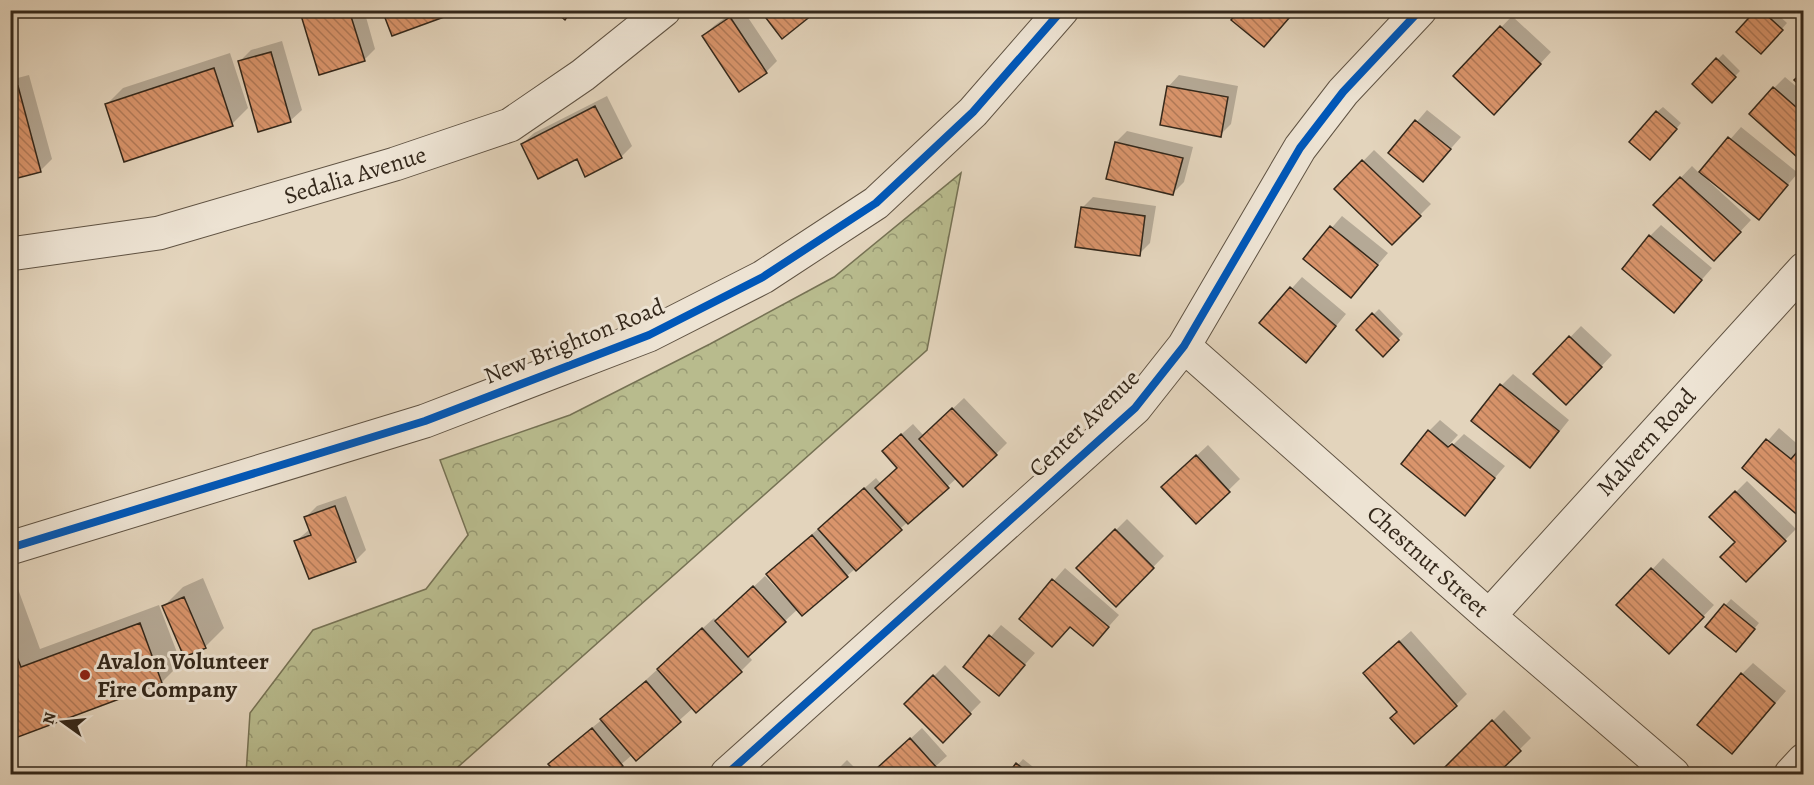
<svg xmlns="http://www.w3.org/2000/svg" width="1814" height="785" font-family="Alegreya,serif">
<defs>
<pattern id="forest-crowns" width="20" height="18" patternUnits="userSpaceOnUse" patternTransform="scale(1.5)"><rect width="20" height="18" fill="#b8bb8d"/><path d="M2 6a3 3 0 1 1 6 0M12 15a3 3 0 1 1 6 0" fill="none" stroke="#969872"/></pattern>
<pattern id="building-back-hatch" width="6" height="6" patternUnits="userSpaceOnUse" patternTransform="scale(1.5)"><rect width="6" height="6" fill="#da956c"/><path d="M-1 5l2 2M0 0l6 6M5-1l2 2" fill="none" stroke="#b27a58"/></pattern>
</defs>
<rect width="100%" height="100%" fill="#e3d4bc"/>
<filter id="stains"><feTurbulence type="fractalNoise" baseFrequency=".00333" numOctaves="4"/><feColorMatrix values="0 0 0 0 .2 0 0 0 0 .09 0 0 0 0 .02 0 0 0 .5 -.17"/></filter>
<radialGradient id="worn" r=".72"><stop offset=".6" stop-color="#630" stop-opacity="0"/><stop offset="1" stop-color="#630" stop-opacity=".3"/></radialGradient>
<!-- forest -->
<path fill="url(#forest-crowns)" stroke="#767254" stroke-width="1.5" d="M 961,173 L 927,350 L 450,774 L 246,774 L 250,713 L 313,630 L 426,589 L 468,535 L 440,460 L 570,415 L 710,344 L 834,277 Z"/>
<!-- shadow -->
<path fill="#0003" d="M 303,10 L 364,10 L 375,49 L 364,60 L 301,12 Z
M 736,10 L 743,10 L 777,61 L 766,72 L 703,36 L 715,25 Z
M 1758,10 L 1773,10 L 1787,23 L 1766,47 Z
M 1512,16 L 1551,52 L 1505,102 L 1455,76 Z
M 282,41 L 302,110 L 290,121 L 240,61 L 251,50 Z
M 230,53 L 248,108 L 232,124 L 107,104 L 123,88 Z
M 1723,54 L 1740,71 L 1712,100 L 1694,84 Z
M 29,75 L 52,159 L 40,171 L 10,179 L 10,80 Z
M 1179,75 L 1238,86 L 1231,124 L 1220,135 L 1168,87 Z
M 1785,77 L 1804,93 L 1804,149 L 1774,88 Z
M 607,96 L 632,146 L 621,157 L 577,157 L 522,144 L 534,133 Z
M 1663,107 L 1681,123 L 1656,153 L 1657,112 Z
M 1427,110 L 1461,137 L 1423,180 L 1390,153 Z
M 1741,127 L 1798,173 L 1759,218 L 1704,173 L 1702,175 L 1751,220 L 1725,248 L 1655,205 L 1692,166 L 1700,174 Z
M 1127,131 L 1193,147 L 1184,182 L 1173,193 L 1116,142 Z
M 1374,150 L 1431,204 L 1392,243 L 1336,189 Z
M 1093,197 L 1156,206 L 1150,243 L 1139,254 L 1082,208 Z
M 1342,216 L 1388,253 L 1351,296 L 1305,259 Z
M 1661,225 L 1712,268 L 1674,311 L 1650,236 Z
M 1302,277 L 1346,314 L 1317,349 L 1261,323 Z
M 1379,309 L 1403,334 L 1383,355 L 1358,330 Z
M 1581,326 L 1612,355 L 1577,392 L 1535,374 Z
M 1513,374 L 1569,420 L 1541,455 L 1530,466 L 1502,385 Z
M 964,398 L 1007,443 L 996,454 L 957,478 L 847,576 L 798,609 L 748,655 L 752,660 L 741,671 L 693,708 L 636,759 L 632,755 L 610,774 L 559,774 L 550,764 L 561,753 L 604,718 L 714,618 L 717,621 L 765,576 L 780,592 L 782,591 L 779,563 L 876,478 L 881,484 L 899,468 L 895,440 L 913,424 L 924,436 Z
M 1440,420 L 1458,435 L 1446,448 L 1448,450 L 1464,434 L 1505,466 L 1464,514 L 1429,431 Z
M 1779,428 L 1802,448 L 1804,514 L 1744,468 Z
M 1208,445 L 1240,479 L 1196,522 L 1175,476 Z
M 1747,481 L 1796,529 L 1746,580 L 1737,542 L 1711,517 Z
M 346,496 L 366,550 L 355,561 L 296,541 L 310,529 L 306,517 L 317,506 Z
M 1127,519 L 1164,556 L 1116,605 L 1078,568 Z
M 1663,558 L 1714,605 L 1680,641 L 1619,605 Z
M 1065,568 L 1119,615 L 1093,644 L 1070,625 L 1021,618 Z
M 14,578 L 40,649 L 159,605 L 181,663 L 162,682 L 10,738 L 10,579 Z
M 203,578 L 224,628 L 205,647 L 164,606 L 183,587 Z
M 1731,599 L 1759,623 L 1741,645 L 1707,626 Z
M 1001,625 L 1035,653 L 999,694 L 965,666 Z
M 1411,631 L 1467,694 L 1456,705 L 1399,711 L 1376,662 Z
M 1753,663 L 1786,691 L 1743,741 L 1742,674 Z
M 945,665 L 981,702 L 943,741 L 906,704 Z
M 1504,710 L 1531,738 L 1495,774 L 1452,774 L 1446,768 Z
M 922,728 L 947,756 L 927,774 L 883,774 L 878,769 Z
M 1023,759 L 1042,774 L 1010,774 Z
M 847,760 L 861,774 L 833,774 Z"/>
<!-- building -->
<path fill="url(#building-back-hatch)" stroke="#34281b" stroke-width="1.5" d="M 305,10 L 349,10 L 365,61 L 319,75 L 300,12 Z
M 382,10 L 441,10 L 444,17 L 392,36 Z
M 553,10 L 572,10 L 565,20 Z
M 760,10 L 816,10 L 817,11 L 782,39 Z
M 1239,10 L 1296,10 L 1264,47 L 1231,20 Z
M 1756,10 L 1761,10 L 1783,30 L 1761,54 L 1736,32 Z
M 730,17 L 767,73 L 739,92 L 702,36 Z
M 1500,26 L 1541,64 L 1494,115 L 1453,76 Z
M 271,52 L 291,122 L 258,132 L 238,61 Z
M 1716,58 L 1736,77 L 1712,103 L 1692,84 Z
M 214,68 L 233,126 L 124,162 L 105,104 Z
M 1804,71 L 1804,89 L 1794,80 Z
M 18,86 L 41,172 L 10,180 L 10,88 Z
M 1167,86 L 1228,97 L 1221,137 L 1160,125 Z
M 1773,87 L 1804,114 L 1804,150 L 1797,157 L 1749,114 Z
M 595,106 L 622,158 L 585,177 L 577,159 L 538,179 L 521,144 Z
M 1656,111 L 1677,129 L 1650,160 L 1629,142 Z
M 1415,120 L 1451,149 L 1423,182 L 1388,153 Z
M 1728,137 L 1788,185 L 1759,220 L 1699,172 Z
M 1115,142 L 1183,158 L 1173,195 L 1106,179 Z
M 1362,160 L 1421,216 L 1392,245 L 1334,189 Z
M 1680,177 L 1741,232 L 1714,261 L 1653,205 Z
M 1081,207 L 1145,216 L 1140,256 L 1075,247 Z
M 1330,226 L 1378,265 L 1351,298 L 1303,259 Z
M 1649,235 L 1702,280 L 1674,313 L 1622,269 Z
M 1290,287 L 1336,326 L 1306,363 L 1259,323 Z
M 1372,313 L 1399,340 L 1383,357 L 1356,330 Z
M 1569,336 L 1602,367 L 1566,405 L 1533,374 Z
M 1500,384 L 1559,431 L 1530,468 L 1471,421 Z
M 952,408 L 997,455 L 963,487 L 919,439 Z
M 1428,430 L 1448,447 L 1452,444 L 1495,478 L 1465,516 L 1401,464 Z
M 901,434 L 949,488 L 908,524 L 875,488 L 897,468 L 882,451 Z
M 1766,439 L 1791,459 L 1804,444 L 1804,515 L 1801,518 L 1742,468 Z
M 1196,455 L 1230,492 L 1196,524 L 1161,487 Z
M 864,488 L 902,530 L 856,571 L 818,529 Z
M 1735,491 L 1786,541 L 1746,582 L 1720,557 L 1735,542 L 1709,517 Z
M 335,506 L 356,562 L 309,579 L 294,541 L 311,535 L 304,517 Z
M 1115,529 L 1154,568 L 1116,607 L 1076,568 Z
M 812,535 L 848,577 L 802,616 L 766,574 Z
M 1651,568 L 1704,617 L 1669,654 L 1616,605 Z
M 1052,579 L 1109,627 L 1093,646 L 1070,627 L 1052,647 L 1019,619 Z
M 753,586 L 786,622 L 748,657 L 715,621 Z
M 184,597 L 206,648 L 184,657 L 162,606 Z
M 1724,604 L 1755,629 L 1736,652 L 1705,627 Z
M 140,623 L 162,683 L 10,740 L 10,640 L 21,667 Z
M 702,628 L 742,672 L 696,713 L 657,669 Z
M 989,635 L 1025,665 L 999,696 L 963,667 Z
M 1399,641 L 1457,706 L 1414,744 L 1390,718 L 1397,712 L 1363,673 Z
M 1741,673 L 1775,703 L 1732,754 L 1697,725 Z
M 933,675 L 971,714 L 943,743 L 904,704 Z
M 646,681 L 681,722 L 636,761 L 600,719 Z
M 1492,720 L 1521,751 L 1497,774 L 1450,774 L 1444,768 Z
M 592,728 L 623,766 L 612,774 L 557,774 L 548,764 Z
M 910,738 L 937,768 L 929,774 L 881,774 L 876,769 Z
M 1016,763 L 1030,774 L 1008,774 Z"/>
<g fill="none" stroke-linecap="round" stroke-linejoin="round">
<defs>
<path id="minor" d="M 10,254 L 159,233 L 395,164 L 510,125 L 583,75 L 664,10
M 1184,346 L 1489,616 L 1673,774
M 10,548 L 425,421 L 649,335 L 763,277 L 876,203 L 973,112 L 1062,10
M 1489,616 L 1804,269
M 727,774 L 1135,408 L 1184,346 L 1300,148 L 1343,92 L 1420,10
M 1791,774 L 1804,760"/>
</defs>
<!-- minor casing -->
<use href="#minor" stroke="#605343" stroke-width="35"/>
<!-- minor -->
<use href="#minor" stroke="#ede3d3" stroke-width="33"/>
<defs>
<path id="cycleway" d="M 10,548 L 425,421 L 649,335 L 763,277 L 876,203 L 973,112 L 1062,10
M 727,774 L 1135,408 L 1184,346 L 1300,148 L 1343,92 L 1420,10"/>
</defs>
<!-- cycleway casing -->
<use href="#cycleway" stroke="#ede3d3" stroke-width="11"/>
<!-- cycleway -->
<use href="#cycleway" stroke="#0057b8" stroke-width="8"/>
</g>
<!-- markers -->
<circle fill="#8f2418" stroke="#ede3d3" stroke-width="2" cx="85" cy="675" r="6"/>
<g text-anchor="middle" stroke-width="6" stroke-linejoin="round" paint-order="stroke">
<!-- street labels -->
<g font-size="24" fill="#34281b" stroke="#ede3d3">
<text transform="translate(355 175) rotate(-17)" y="8">Sedalia Avenue</text>
<text transform="translate(574 341) rotate(-22)" y="8">New Brighton Road</text>
<text transform="translate(1084 423) rotate(-44)" y="8">Center Avenue</text>
<text transform="translate(1646 442) rotate(-48)" y="8">Malvern Road</text>
<text transform="translate(1428 561) rotate(42)" y="8">Chestnut Street</text>
</g>
<!-- poi labels -->
<g font-size="24" font-weight="bold" fill="#34281b" stroke="#ede3d3" text-anchor="start">
<text x="97" y="669">Avalon Volunteer<tspan x="97" dy="28">Fire Company</tspan></text>
</g>
</g>
<!-- margin -->
<rect width="1814" height="785" fill="none" stroke="#e3d4bc" stroke-width="36"/>
<rect x="12" y="12" width="1790" height="761" fill="none" stroke="#34281b" stroke-width="3"/>
<rect x="18" y="18" width="1778" height="749" fill="none" stroke="#34281b" stroke-width="1.5"/>
<!-- north arrow -->
<g transform="translate(63 722) rotate(285)" stroke="#ede3d3" stroke-width="4.5" paint-order="stroke">
<path d="M0-4.5L10 22L0 15L-10 22Z" fill="#34281b"/>
<text y="-9" font-size="16" font-weight="bold" text-anchor="middle" fill="#34281b">N</text>
</g>
<rect width="100%" height="100%" filter="url(#stains)"/>
<rect width="100%" height="100%" fill="url(#worn)"/>
</svg>
